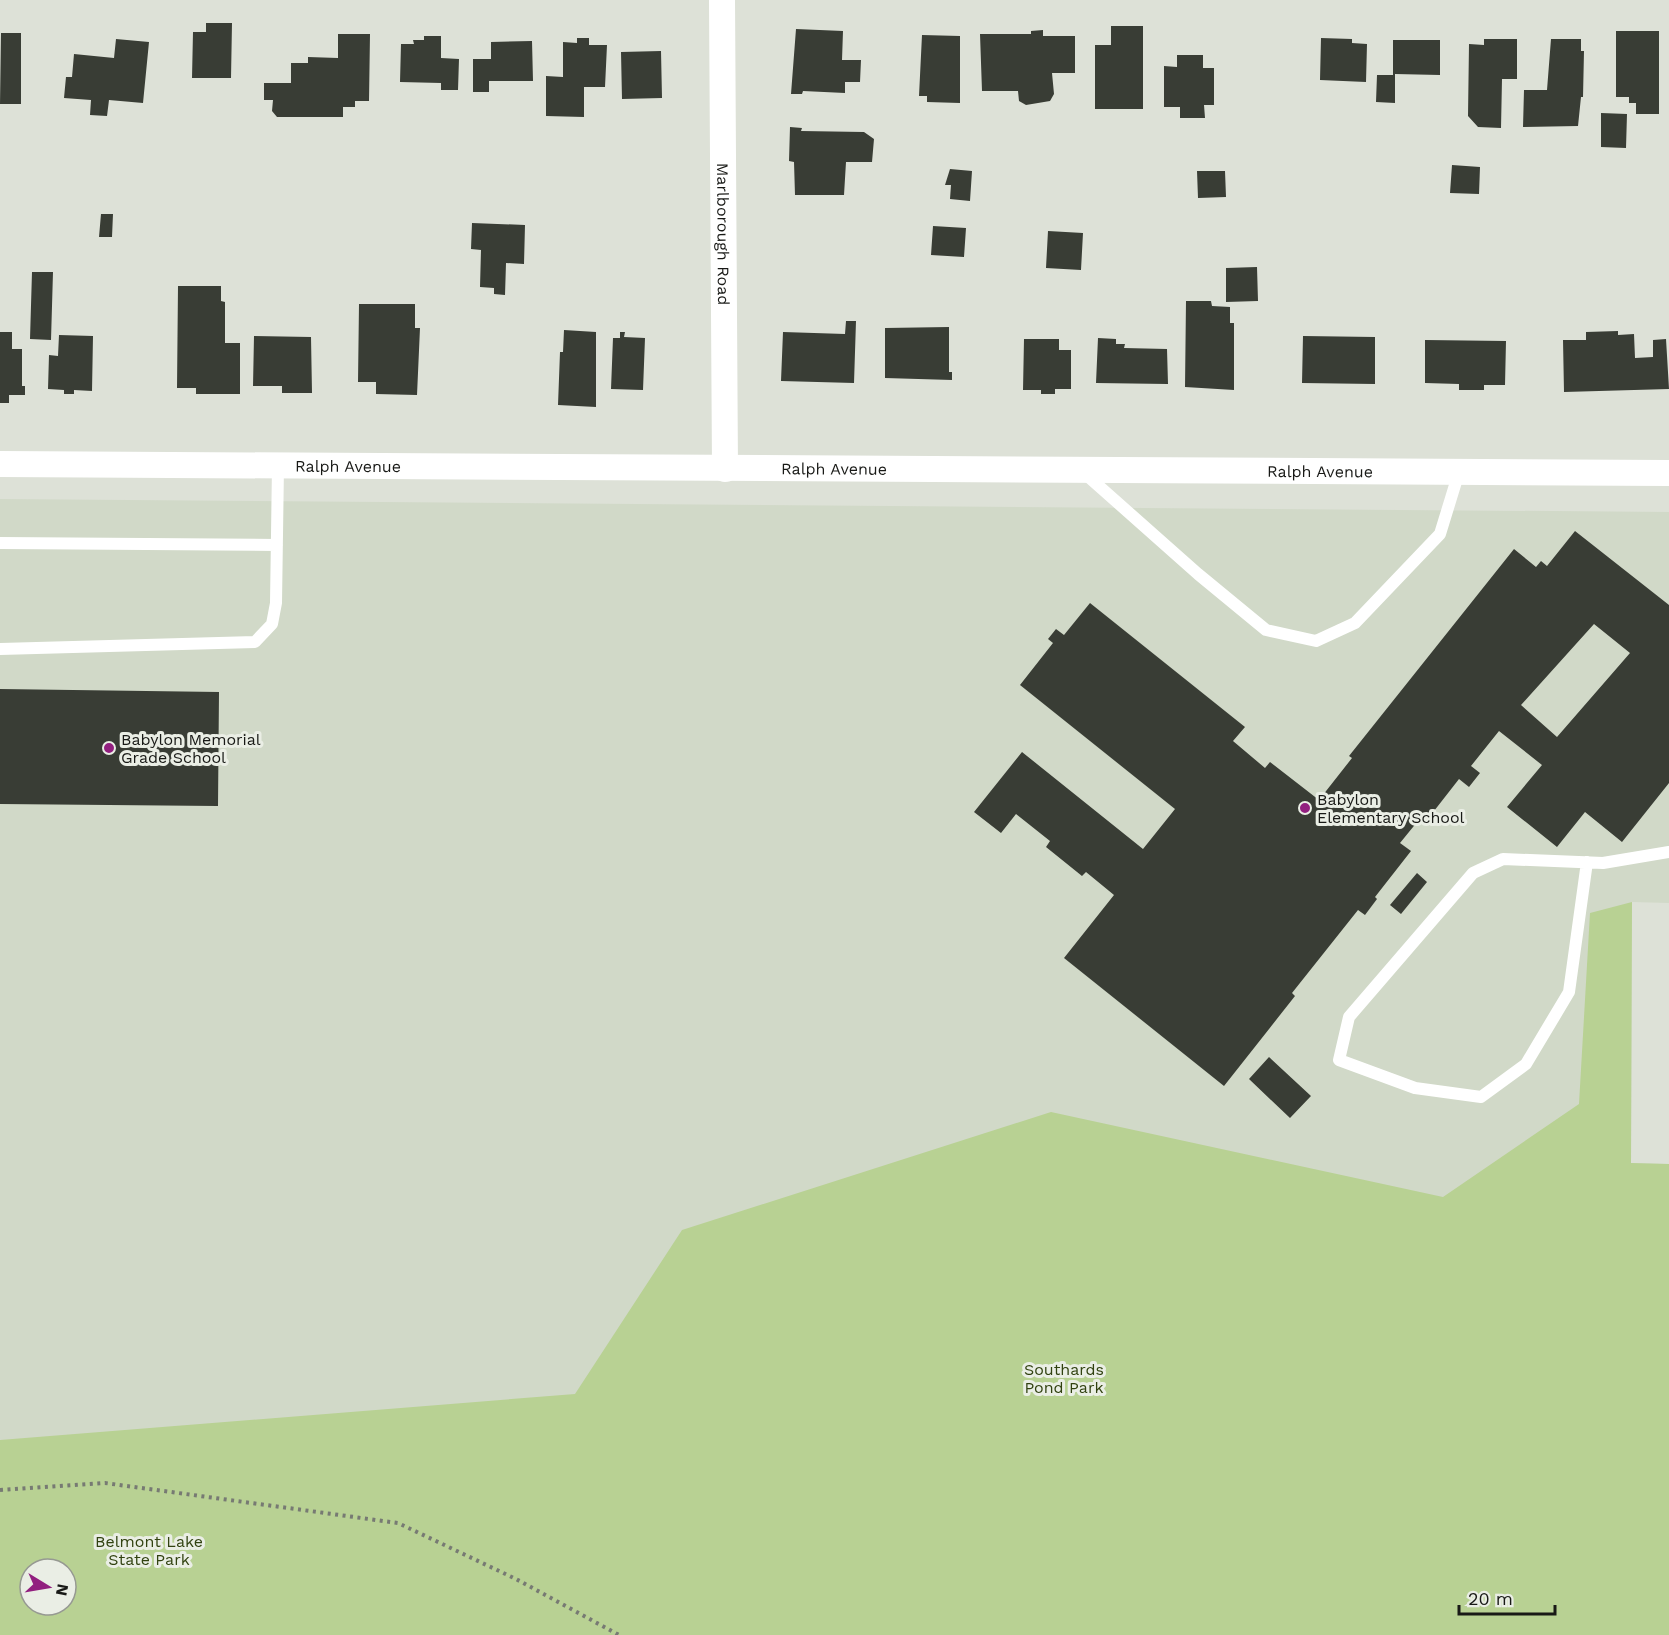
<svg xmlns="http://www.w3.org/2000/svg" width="1669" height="1635" font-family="'Work Sans',sans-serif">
<rect width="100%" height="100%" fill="#dde1d7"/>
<!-- built -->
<path fill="#d1d9c8" d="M 0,499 L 1669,512 L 1669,903 L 1632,902 L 1631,1163 L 1669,1164 L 1669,1520 L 0,1460 Z"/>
<!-- green -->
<path fill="#b8d193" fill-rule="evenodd" d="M 1632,902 L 1631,1163 L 1669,1164 L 1669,1635 L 0,1635 L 0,1440 L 575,1394 L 682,1230 L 1051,1112 L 1443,1197 L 1579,1104 L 1590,913 ZM 30,1569 L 66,1569 L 66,1605 L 30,1605 Z"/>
<!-- building -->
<path fill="#393d35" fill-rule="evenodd" d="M 206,23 L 232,23 L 231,78 L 192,78 L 193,32 L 206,32 Z
M 1111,26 L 1143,26 L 1143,109 L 1095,109 L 1095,45 L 1111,45 Z
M 796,29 L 843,31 L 842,60 L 861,60 L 860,82 L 845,82 L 845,93 L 803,91 L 802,94 L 791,94 Z
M 1043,30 L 1043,36 L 1075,36 L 1075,73 L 1052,73 L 1054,94 L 1050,101 L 1026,105 L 1019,101 L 1018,91 L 982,91 L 980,34 L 1031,34 L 1031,31 Z
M 1616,31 L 1659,31 L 1659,114 L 1636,114 L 1636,103 L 1629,103 L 1629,97 L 1616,97 Z
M 1,33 L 21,33 L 21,104 L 0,104 Z
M 338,34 L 370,34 L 369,101 L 355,101 L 355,107 L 343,107 L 343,117 L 277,117 L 272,111 L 273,100 L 264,100 L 264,83 L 291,83 L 291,63 L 308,63 L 308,57 L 338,58 Z
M 922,35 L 960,36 L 960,103 L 927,102 L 927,96 L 919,96 Z
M 424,36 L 441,36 L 441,58 L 459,59 L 458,90 L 441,90 L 441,83 L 400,82 L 401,44 L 414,44 L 413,40 L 424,40 Z
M 577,38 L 589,38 L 589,45 L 607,45 L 605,87 L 584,87 L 584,117 L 546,116 L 546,76 L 563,77 L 563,42 L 577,43 Z
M 1321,38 L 1352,39 L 1352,43 L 1367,44 L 1366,82 L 1320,80 Z
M 116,39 L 149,42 L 143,103 L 109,100 L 107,116 L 90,115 L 91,100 L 64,98 L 66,77 L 72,77 L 74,54 L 114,58 Z
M 1484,39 L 1517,39 L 1517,79 L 1502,79 L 1501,128 L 1478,127 L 1468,116 L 1469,44 L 1484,45 Z
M 1551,39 L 1581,39 L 1581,51 L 1584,51 L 1583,97 L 1581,97 L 1578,126 L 1523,127 L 1524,90 L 1547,90 Z
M 1393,40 L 1440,40 L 1440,75 L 1395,74 L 1395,103 L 1376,102 L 1377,75 L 1393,75 Z
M 532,41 L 533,81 L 489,81 L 489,92 L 473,92 L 473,59 L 491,59 L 491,42 Z
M 661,51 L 662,98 L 622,99 L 621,52 Z
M 1177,55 L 1203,55 L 1203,68 L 1214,68 L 1214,105 L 1204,105 L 1205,118 L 1180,118 L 1180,107 L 1164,107 L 1164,66 L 1177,67 Z
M 1601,113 L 1627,114 L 1626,148 L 1601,147 Z
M 790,127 L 802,128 L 801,131 L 864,132 L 874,139 L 872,162 L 846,162 L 844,195 L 795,195 L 794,162 L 789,161 Z
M 1452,165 L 1480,167 L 1479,194 L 1450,193 Z
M 950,169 L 972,171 L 970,201 L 950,199 L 951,185 L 945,185 Z
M 1197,171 L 1225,171 L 1226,197 L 1198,198 Z
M 101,214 L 113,214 L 112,237 L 99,237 Z
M 472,223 L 525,225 L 524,264 L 506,263 L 505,295 L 494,294 L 494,288 L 480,287 L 481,250 L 471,249 Z
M 933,226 L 966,228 L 964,257 L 931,255 Z
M 1048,231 L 1083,233 L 1081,270 L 1046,268 Z
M 1257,267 L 1258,301 L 1226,302 L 1226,268 Z
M 32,272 L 53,272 L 51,340 L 30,339 Z
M 178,286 L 221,286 L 221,301 L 225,302 L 225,343 L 240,343 L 240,394 L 196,394 L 196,388 L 177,388 Z
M 1186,301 L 1211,301 L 1212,306 L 1230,307 L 1230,323 L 1234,323 L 1234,390 L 1185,387 Z
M 359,304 L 415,304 L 415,328 L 420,328 L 417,395 L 376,394 L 376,382 L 358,382 Z
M 846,321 L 856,321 L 854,383 L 781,381 L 783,332 L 845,334 Z
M 949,327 L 949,372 L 952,372 L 952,380 L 885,378 L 885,328 Z
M 564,330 L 596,332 L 596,407 L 558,405 L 560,352 L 563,352 Z
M 1618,331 L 1618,335 L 1634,334 L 1635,358 L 1653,357 L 1653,340 L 1666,339 L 1669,389 L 1564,392 L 1563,340 L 1586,340 L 1586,332 Z
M 0,332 L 12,332 L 12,349 L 22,349 L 22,386 L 25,386 L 25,395 L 9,395 L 9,403 L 0,403 Z
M 620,332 L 625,332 L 624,337 L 645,338 L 643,390 L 611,389 L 613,338 L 620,338 Z
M 59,335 L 93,336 L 92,391 L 74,390 L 74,394 L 64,394 L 64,390 L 48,389 L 49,355 L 58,356 Z
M 254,336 L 311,337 L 312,393 L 282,393 L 282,386 L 253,386 Z
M 1303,336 L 1375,337 L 1375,384 L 1302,383 Z
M 1098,338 L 1116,339 L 1116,344 L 1125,344 L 1124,348 L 1167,349 L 1168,384 L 1096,383 Z
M 1024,339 L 1059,339 L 1059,350 L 1071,350 L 1071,389 L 1055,389 L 1055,394 L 1041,394 L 1041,390 L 1023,390 Z
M 1425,340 L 1506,341 L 1505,385 L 1484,385 L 1484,390 L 1459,390 L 1459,384 L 1425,383 Z
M 1575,531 L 1669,605 L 1669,783 L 1622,842 L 1585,812 L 1557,847 L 1507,807 L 1542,765 L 1499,731 L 1471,766 L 1480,773 L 1469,787 L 1459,779 L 1427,820 L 1422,816 L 1400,843 L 1411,851 L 1375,897 L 1377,899 L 1365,915 L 1358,910 L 1292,993 L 1295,996 L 1224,1086 L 1064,958 L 1114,895 L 1086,872 L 1082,876 L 1046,847 L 1050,841 L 1016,814 L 1001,833 L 974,812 L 1022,752 L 1143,849 L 1175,809 L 1020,685 L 1053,643 L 1048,639 L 1056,629 L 1064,635 L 1090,603 L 1245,727 L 1233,741 L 1265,768 L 1270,762 L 1319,800 L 1352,758 L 1349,756 L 1514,549 L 1536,567 L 1541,561 L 1547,566 ZM 1594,624 L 1630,653 L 1557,737 L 1521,705 Z
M 0,689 L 219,692 L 218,806 L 0,804 Z
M 1417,873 L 1427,882 L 1401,914 L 1390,905 Z
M 1269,1057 L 1311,1096 L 1290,1118 L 1249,1079 Z"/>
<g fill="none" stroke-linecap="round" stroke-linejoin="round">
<!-- path -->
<path stroke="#777a73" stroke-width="4" stroke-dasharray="3 4.5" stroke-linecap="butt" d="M 0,1490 L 105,1483 L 398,1523 L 516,1579 L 619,1635"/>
<!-- service -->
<path stroke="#fff" stroke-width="12" d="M 1083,472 L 1198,574 L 1266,630 L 1316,641 L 1355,623 L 1440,534 L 1459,472
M 0,543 L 277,545
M 0,649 L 255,642 L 272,624 L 276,603 L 278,466
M 1587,862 L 1569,992 L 1526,1064 L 1481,1097 L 1415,1088 L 1339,1060 L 1349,1017 L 1473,873 L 1503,859 L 1603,863 L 1669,852"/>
<!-- minor -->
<g stroke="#fff" stroke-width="26">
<path id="s1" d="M 722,0 L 725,469"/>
<path id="s2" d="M 0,464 L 1669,473"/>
</g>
</g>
<!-- markers -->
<g fill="#921f7f" stroke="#eaeee5" stroke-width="2">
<circle cx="109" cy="748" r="6"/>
<circle cx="1305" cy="808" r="6"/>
</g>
<g text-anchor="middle" stroke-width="6" stroke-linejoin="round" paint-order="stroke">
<!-- street labels -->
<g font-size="16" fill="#181916" stroke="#eaeee5">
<text dy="6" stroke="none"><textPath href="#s1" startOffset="234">Marlborough Road</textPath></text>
<text dy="6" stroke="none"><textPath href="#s2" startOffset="348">Ralph Avenue</textPath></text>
<text dy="6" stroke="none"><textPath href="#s2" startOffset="834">Ralph Avenue</textPath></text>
<text dy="6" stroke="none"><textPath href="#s2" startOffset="1320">Ralph Avenue</textPath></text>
</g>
<!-- poi labels -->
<g font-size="16" fill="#181916" stroke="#eaeee5" text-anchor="start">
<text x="121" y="745">Babylon Memorial<tspan x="121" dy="18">Grade School</tspan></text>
<text x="1317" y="805">Babylon<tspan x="1317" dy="18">Elementary School</tspan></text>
</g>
<!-- park labels -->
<g font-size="16" fill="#314210" stroke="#eaeee5">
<text x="1064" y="1375">Southards<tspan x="1064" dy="18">Pond Park</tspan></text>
<text x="149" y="1547">Belmont Lake<tspan x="149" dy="18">State Park</tspan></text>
</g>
</g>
<!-- north arrow -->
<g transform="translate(48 1587) rotate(101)"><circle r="28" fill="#eaeee5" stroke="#969992" stroke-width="1.5"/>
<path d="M0-4.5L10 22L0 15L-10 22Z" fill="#921f7f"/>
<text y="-9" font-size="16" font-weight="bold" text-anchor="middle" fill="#181916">N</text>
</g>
<!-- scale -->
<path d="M1459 1605v9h96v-9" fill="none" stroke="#181916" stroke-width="3"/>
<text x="1468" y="1605" font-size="18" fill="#181916" stroke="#eaeee5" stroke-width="4.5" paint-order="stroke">20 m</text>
</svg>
